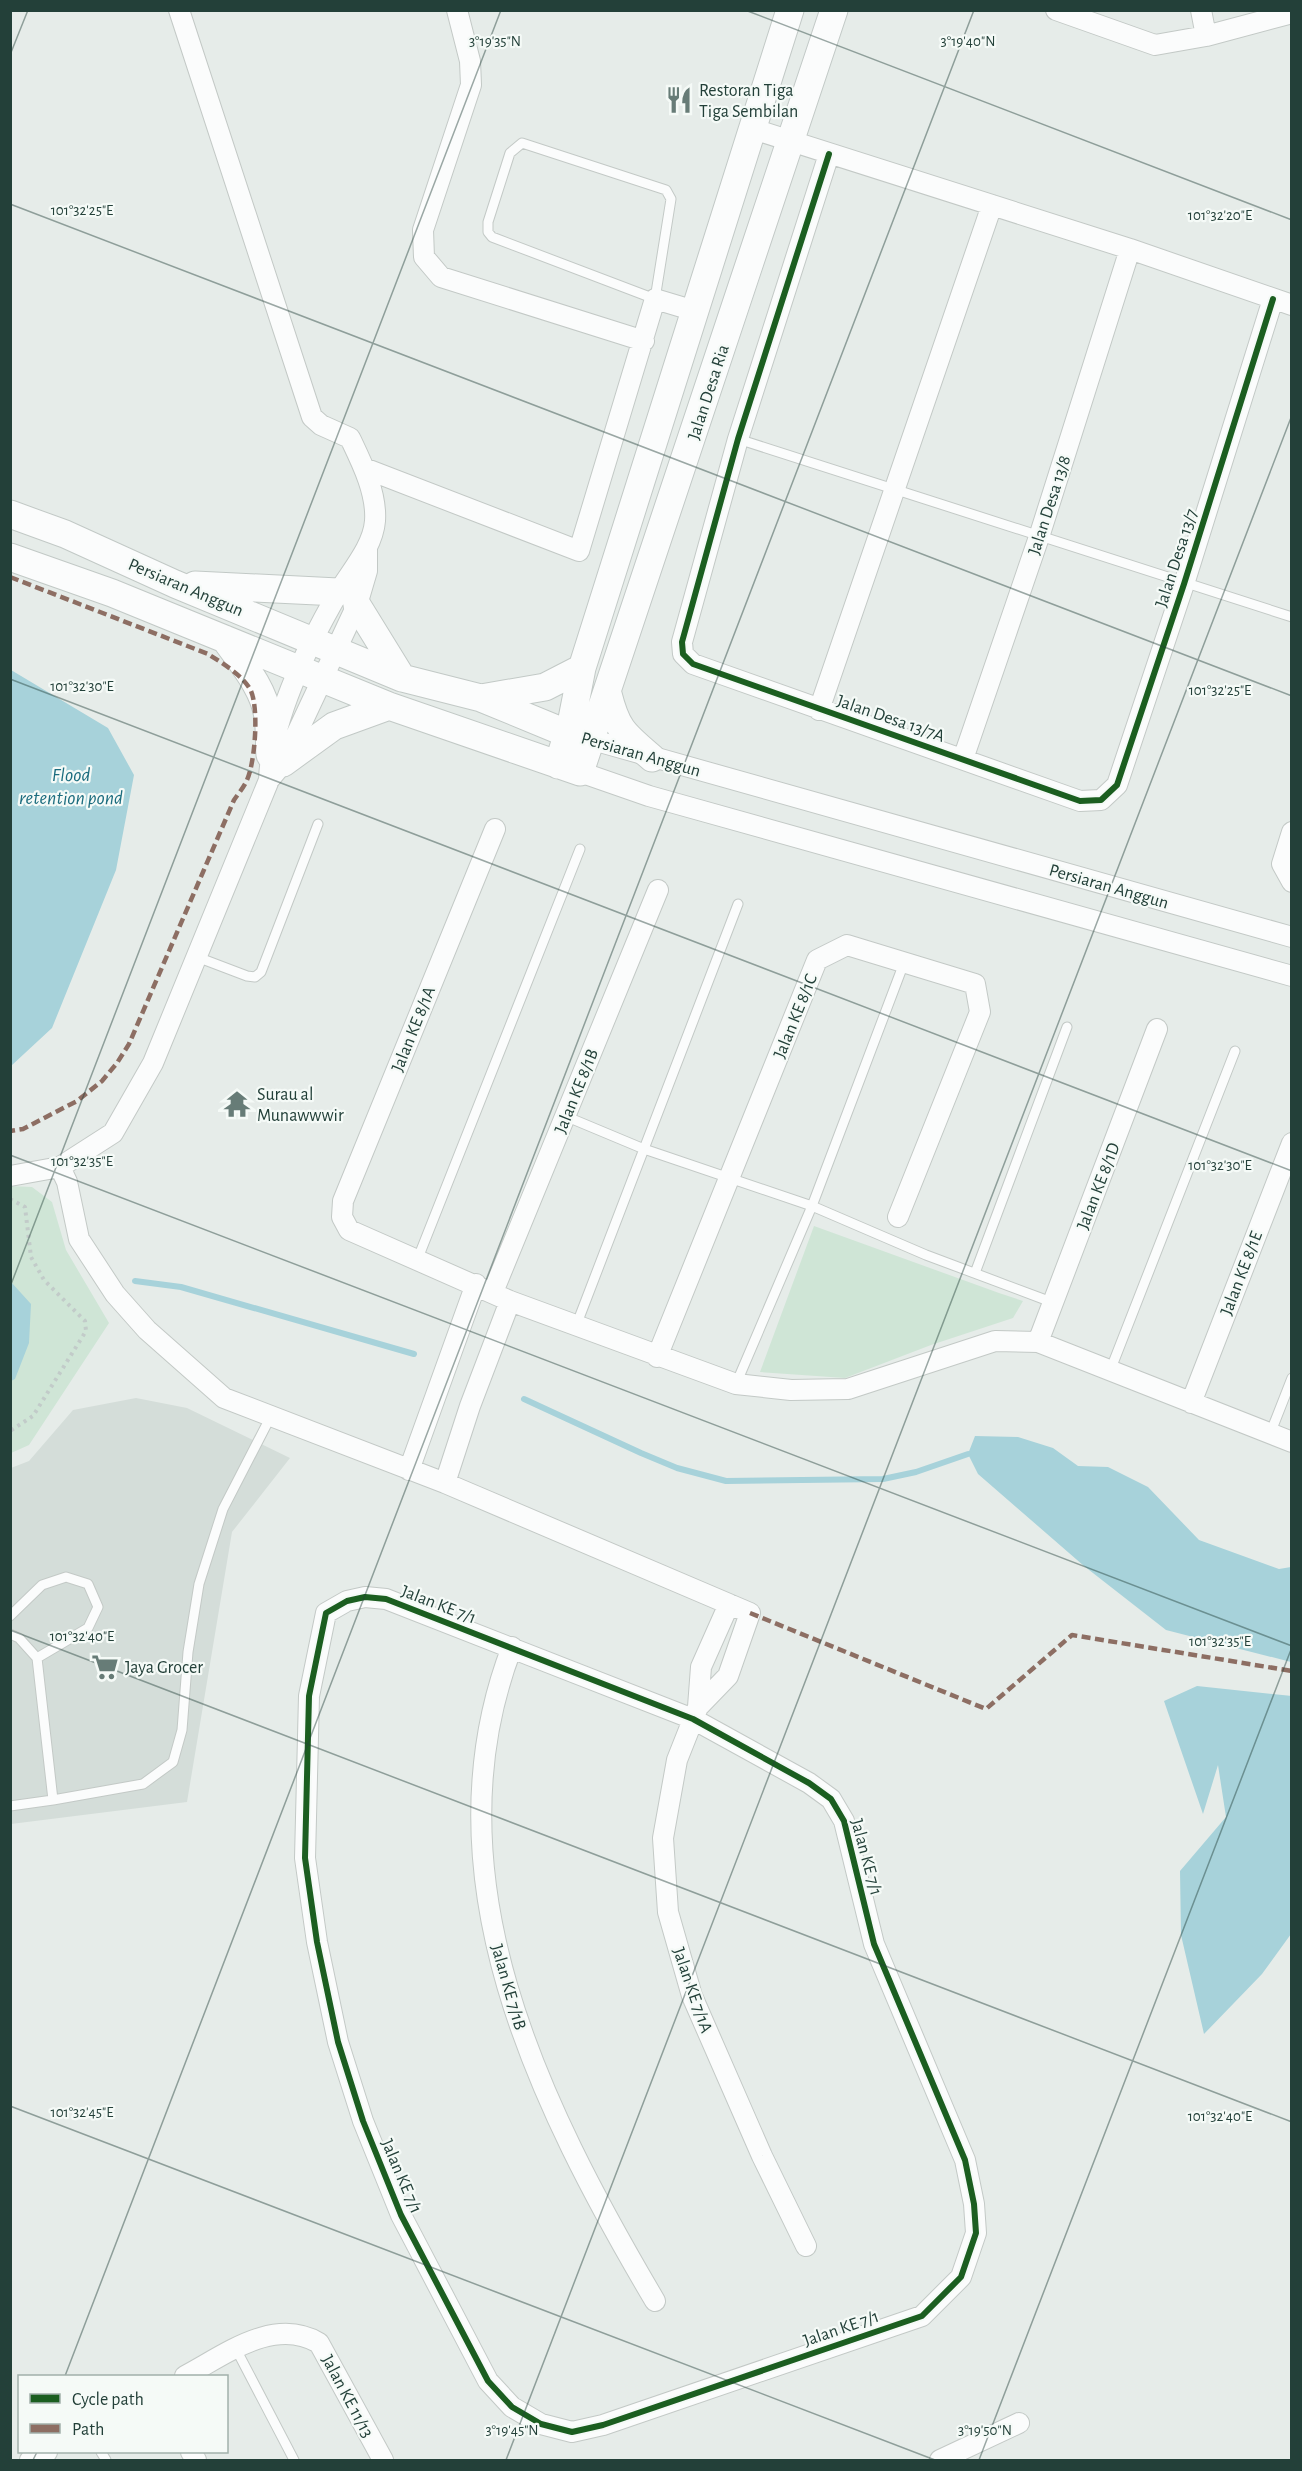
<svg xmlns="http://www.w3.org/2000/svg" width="1302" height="2471" font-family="'Alegreya Sans',sans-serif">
<rect width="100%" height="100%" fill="#e6ece9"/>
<!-- built -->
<path fill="#d4ddd9" d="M 136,1398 L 187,1408 L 290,1458 L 232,1532 L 187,1802 L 11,1824 L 11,1468 L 29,1461 L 73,1410 Z"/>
<!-- green -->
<path fill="#cfe5d6" d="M 10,1186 L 32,1187 L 52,1202 L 66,1250 L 109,1323 L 29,1445 L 11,1453 Z
M 814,1226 L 999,1293 L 1023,1301 L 1013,1318 L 931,1345 L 845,1378 L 760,1372 Z"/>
<!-- water -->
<path fill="#a7d2da" d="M 11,670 L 108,728 L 134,775 L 116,870 L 52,1028 L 11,1066 Z
M 11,1282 L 31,1304 L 29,1343 L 15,1379 L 11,1381 Z
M 975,1436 L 1018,1437 L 1053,1448 L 1078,1466 L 1108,1467 L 1148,1487 L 1199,1540 L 1279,1569 L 1291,1567 L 1291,1662 L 1166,1630 L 1084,1566 L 978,1474 L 968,1454 Z
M 1197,1686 L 1292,1696 L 1291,1934 L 1262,1974 L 1204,2034 L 1181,1935 L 1180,1871 L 1226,1817 L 1218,1765 L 1203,1814 L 1164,1701 Z"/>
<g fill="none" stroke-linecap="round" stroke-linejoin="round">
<!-- stream -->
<path stroke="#a7d2da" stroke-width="6" d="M 135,1281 L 181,1287 L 414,1354
M 524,1399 L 641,1453 L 677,1468 L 726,1481 L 883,1479 L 916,1472 L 968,1454"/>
<defs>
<path id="service" d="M 522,143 L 666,190 L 671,199 L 655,299 L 492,237 L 488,232 L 488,222 L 510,153 Z
M 738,439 L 1292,617
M 197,957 L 247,976 L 255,977 L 261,972 L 318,824
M 565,1116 L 644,1149 L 812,1206 L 926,1255 L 1054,1303
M 418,1258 L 580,849
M 975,1273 L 1067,1027
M 576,1326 L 738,904
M 1110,1371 L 1235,1051
M 736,1384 L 812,1206 L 904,963
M 1270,1434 L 1292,1378
M 10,1616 L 42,1585 L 66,1577 L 88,1584 L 98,1607 L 88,1628 L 37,1658
M 10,1634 L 19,1638 L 37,1658 L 53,1800 L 10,1806
M 53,1800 L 143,1784 L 173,1762 L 182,1730 L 188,1652 L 199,1584 L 223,1509 L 271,1416
M 236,2349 L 294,2460
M 101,2452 L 106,2460"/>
<path id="minor" d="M 179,10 L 312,417 L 321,425 L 350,438 C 362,463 377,493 375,521 C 373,547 351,571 338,593 C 308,645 271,720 269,780
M 457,10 L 470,61 L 471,85 L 423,230 L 424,257 L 441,277 L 644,341
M 1056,10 L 1155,45 L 1206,36 L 1292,13
M 1201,10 L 1206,36
M 753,129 L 1130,249 L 1292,305
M 829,154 L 738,439 L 682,642 L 683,654 L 693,664 L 1080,801 L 1101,800 L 1117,785 L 1184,584 L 1273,299
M 364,468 L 579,551 L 655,299 L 695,311
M 819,710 L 992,205
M 593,740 L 1292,937
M 963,759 L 1039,537 L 1130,249
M 580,772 L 649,796 L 1292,976
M 495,829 L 343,1201 L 342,1217 L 349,1230 L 510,1301 L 736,1384 L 791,1390 L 848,1389 L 995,1341 L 1038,1342 L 1292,1442
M 1292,832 L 1282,864 L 1292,882
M 60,1167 L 67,1182 L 79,1239 L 115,1294 L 147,1330 L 224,1398 L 445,1483 L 750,1613 L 728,1676 L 698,1707
M 10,1176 L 60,1167 L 113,1133 L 153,1063 L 269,780 L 283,763 L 357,605 L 367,571 L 367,549
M 493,1292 L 658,890
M 1038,1342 L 1157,1029
M 657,1357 L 817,960 L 847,945 L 975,984 L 980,1012 L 898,1217
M 1191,1403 L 1292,1143
M 409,1470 L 476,1284
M 445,1483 L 470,1406 L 510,1301
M 365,1597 L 386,1599 L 693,1719 L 809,1783 L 831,1799 L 844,1821 L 874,1944 L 965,2160 L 974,2204 L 976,2233 L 961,2277 L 922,2316 L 603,2425 L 572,2432 L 541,2424 L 512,2407 L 488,2381 L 401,2215 L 363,2121 L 338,2042 L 317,1942 L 305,1858 L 309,1696 L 326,1613 L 347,1601 Z
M 729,1604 L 701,1667 L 698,1707 L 677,1760 L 663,1838 L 668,1912 L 692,1996 L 762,2156 L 806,2246
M 512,1647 C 424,1875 540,2106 655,2301
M 185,2376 C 225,2355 274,2316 319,2343 L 383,2460
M 191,2452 L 196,2460
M 30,2460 L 47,2452
M 940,2460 L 1019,2423"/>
<path id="secondary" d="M 10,514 L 65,534 L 175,584 L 402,678 L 481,698 L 566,733 L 584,738
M 10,557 L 112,593 L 389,706 L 580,772 L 834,10
M 195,585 L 338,592
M 357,605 L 402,678
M 225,639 C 241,662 264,688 268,717 C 270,730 269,743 270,755
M 608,694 C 617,730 624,734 652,758
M 481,698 L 545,687 L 582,668
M 283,763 L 334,726 L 389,706
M 558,765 L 572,719 L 582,668 L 790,10"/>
</defs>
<!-- service casing -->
<use href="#service" stroke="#c3c9c6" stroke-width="11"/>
<!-- minor casing -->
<use href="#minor" stroke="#c3c9c6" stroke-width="22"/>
<!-- secondary casing -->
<use href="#secondary" stroke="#c2c9c6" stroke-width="29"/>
<!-- path -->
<path stroke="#c2cbc9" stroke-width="4" stroke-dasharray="3 4.5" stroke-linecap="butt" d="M 10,1199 L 25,1207 L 31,1257 L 44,1280 L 85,1321 L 86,1331 L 33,1416 L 10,1431"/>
<!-- service -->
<use href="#service" stroke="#fbfcfc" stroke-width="9"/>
<!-- minor -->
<use href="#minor" stroke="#fbfcfc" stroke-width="20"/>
<!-- secondary -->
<use href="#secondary" stroke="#fbfcfc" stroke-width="27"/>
<!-- quiet -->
<path stroke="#8d6e63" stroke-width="4.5" stroke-dasharray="9 4.5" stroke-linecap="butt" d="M 10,577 L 208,654 C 222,663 244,676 251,691 C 259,710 255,762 247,780 C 244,787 238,794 234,800 L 129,1044 L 117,1063 L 102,1081 L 77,1101 L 23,1129 L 10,1131
M 750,1613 L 986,1709 L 1072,1635 L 1292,1671"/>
<defs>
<path id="cycleway" d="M 829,154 L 738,439 L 682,642 L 683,654 L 693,664 L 1080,801 L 1101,800 L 1117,785 L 1184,584 L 1273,299
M 365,1597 L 386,1599 L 693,1719 L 809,1783 L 831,1799 L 844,1821 L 874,1944 L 965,2160 L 974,2204 L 976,2233 L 961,2277 L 922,2316 L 603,2425 L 572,2432 L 541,2424 L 512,2407 L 488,2381 L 401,2215 L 363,2121 L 338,2042 L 317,1942 L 305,1858 L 309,1696 L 326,1613 L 347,1601 Z"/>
</defs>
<!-- cycleway casing -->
<use href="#cycleway" stroke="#f5faf7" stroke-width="10"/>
<!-- cycleway -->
<use href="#cycleway" stroke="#1b5e20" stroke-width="6"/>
</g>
<!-- ticks -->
<path fill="none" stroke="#234039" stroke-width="1.5" stroke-opacity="0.45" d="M 745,10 L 1292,220M 10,55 L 28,10M 10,204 L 1292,696M 10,679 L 1292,1171M 10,1155 L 1292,1646M 10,1287 L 501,10M 10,1630 L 1292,2122M 10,2106 L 935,2460M 65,2376 L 974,10M 33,2460 L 37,2452M 506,2460 L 1292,415M 979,2460 L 1292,1647"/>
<!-- icons -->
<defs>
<symbol id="restaurant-bare" viewBox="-9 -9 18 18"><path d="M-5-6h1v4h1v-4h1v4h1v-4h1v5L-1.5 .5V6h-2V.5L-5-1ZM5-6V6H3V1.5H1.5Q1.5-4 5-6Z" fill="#677c77" stroke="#f5faf7" stroke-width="2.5" paint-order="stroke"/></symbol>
<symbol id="temple-bare" viewBox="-9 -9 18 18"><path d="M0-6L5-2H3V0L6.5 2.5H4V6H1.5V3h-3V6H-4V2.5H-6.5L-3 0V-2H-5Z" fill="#677c77" stroke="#f5faf7" stroke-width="2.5" paint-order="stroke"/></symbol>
<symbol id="supermarket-bare" viewBox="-9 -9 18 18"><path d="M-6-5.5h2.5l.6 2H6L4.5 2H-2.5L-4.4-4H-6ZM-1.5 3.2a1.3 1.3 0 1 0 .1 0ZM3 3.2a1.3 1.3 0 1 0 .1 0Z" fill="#677c77" stroke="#f5faf7" stroke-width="2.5" paint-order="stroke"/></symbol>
</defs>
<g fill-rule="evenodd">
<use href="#restaurant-bare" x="660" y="81" width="38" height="38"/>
<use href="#temple-bare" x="218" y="1085" width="38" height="38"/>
<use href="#supermarket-bare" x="86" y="1648" width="38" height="38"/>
</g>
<g text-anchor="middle" stroke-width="4.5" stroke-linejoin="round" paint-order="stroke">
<!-- poi labels -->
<g font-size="18" fill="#234039" stroke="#f5faf7" text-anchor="start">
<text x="699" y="96">Restoran Tiga<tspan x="699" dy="21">Tiga Sembilan</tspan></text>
<text x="257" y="1100">Surau al<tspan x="257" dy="21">Munawwwir</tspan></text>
<text x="125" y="1673">Jaya Grocer</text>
</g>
<!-- street labels -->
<g font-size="18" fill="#234039" stroke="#f5faf7">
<text transform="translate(708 392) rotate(-72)" y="6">Jalan Desa Ria</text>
<text transform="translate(1049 505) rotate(-72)" y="6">Jalan Desa 13/8</text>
<text transform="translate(1176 558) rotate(-72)" y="6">Jalan Desa 13/7</text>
<text transform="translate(186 587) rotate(23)" y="6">Persiaran Anggun</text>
<text transform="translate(891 718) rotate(19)" y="6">Jalan Desa 13/7A</text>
<text transform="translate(641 754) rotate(16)" y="6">Persiaran Anggun</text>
<text transform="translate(1109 886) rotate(16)" y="6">Persiaran Anggun</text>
<text transform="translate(795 1016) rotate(-68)" y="6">Jalan KE 8/1C</text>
<text transform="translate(413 1029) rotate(-68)" y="6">Jalan KE 8/1A</text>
<text transform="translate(576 1091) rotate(-68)" y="6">Jalan KE 8/1B</text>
<text transform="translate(1098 1186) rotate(-69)" y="6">Jalan KE 8/1D</text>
<text transform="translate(1241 1273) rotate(-69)" y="6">Jalan KE 8/1E</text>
<text transform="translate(439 1604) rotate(21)" y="6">Jalan KE 7/1</text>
<text transform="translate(867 1857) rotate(75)" y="6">Jalan KE 7/1</text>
<text transform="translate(509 1987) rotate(74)" y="6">Jalan KE 7/1B</text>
<text transform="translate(693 1990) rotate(71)" y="6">Jalan KE 7/1A</text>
<text transform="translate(402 2176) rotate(67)" y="6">Jalan KE 7/1</text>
<text transform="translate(841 2328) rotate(-19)" y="6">Jalan KE 7/1</text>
<text transform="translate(348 2396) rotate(62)" y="6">Jalan KE 11/13</text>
</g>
<!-- water labels -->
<g font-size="20" font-style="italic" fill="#1b6c7e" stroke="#f5faf7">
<text x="71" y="781">Flood<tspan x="71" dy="23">retention pond</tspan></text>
</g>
</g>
<g font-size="15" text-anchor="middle" fill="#234039" stroke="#f5faf7" stroke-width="4.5" stroke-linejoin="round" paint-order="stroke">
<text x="495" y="46">3°19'35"N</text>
<text x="968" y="46">3°19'40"N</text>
<text x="82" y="215">101°32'25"E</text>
<text x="1220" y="220">101°32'20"E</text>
<text x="82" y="691">101°32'30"E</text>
<text x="1220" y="695">101°32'25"E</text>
<text x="82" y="1166">101°32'35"E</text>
<text x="1220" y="1170">101°32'30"E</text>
<text x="82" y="1641">101°32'40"E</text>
<text x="1220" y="1646">101°32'35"E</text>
<text x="82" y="2117">101°32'45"E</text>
<text x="1220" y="2121">101°32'40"E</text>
<text x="512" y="2435">3°19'45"N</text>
<text x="985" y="2435">3°19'50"N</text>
</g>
<!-- border -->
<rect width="1302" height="2471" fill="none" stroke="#234039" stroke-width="24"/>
<!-- legend -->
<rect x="18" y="2375" width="210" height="78" fill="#f5faf7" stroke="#a1b0ab" stroke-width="1.5"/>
<rect x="30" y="2394" width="30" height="9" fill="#1b5e20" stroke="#a1b0ab" stroke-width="1.5"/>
<text x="72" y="2405" font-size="18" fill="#234039">Cycle path</text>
<rect x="30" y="2424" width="30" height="9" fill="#8d6e63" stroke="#a1b0ab" stroke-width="1.5"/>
<text x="72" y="2435" font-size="18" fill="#234039">Path</text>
</svg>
